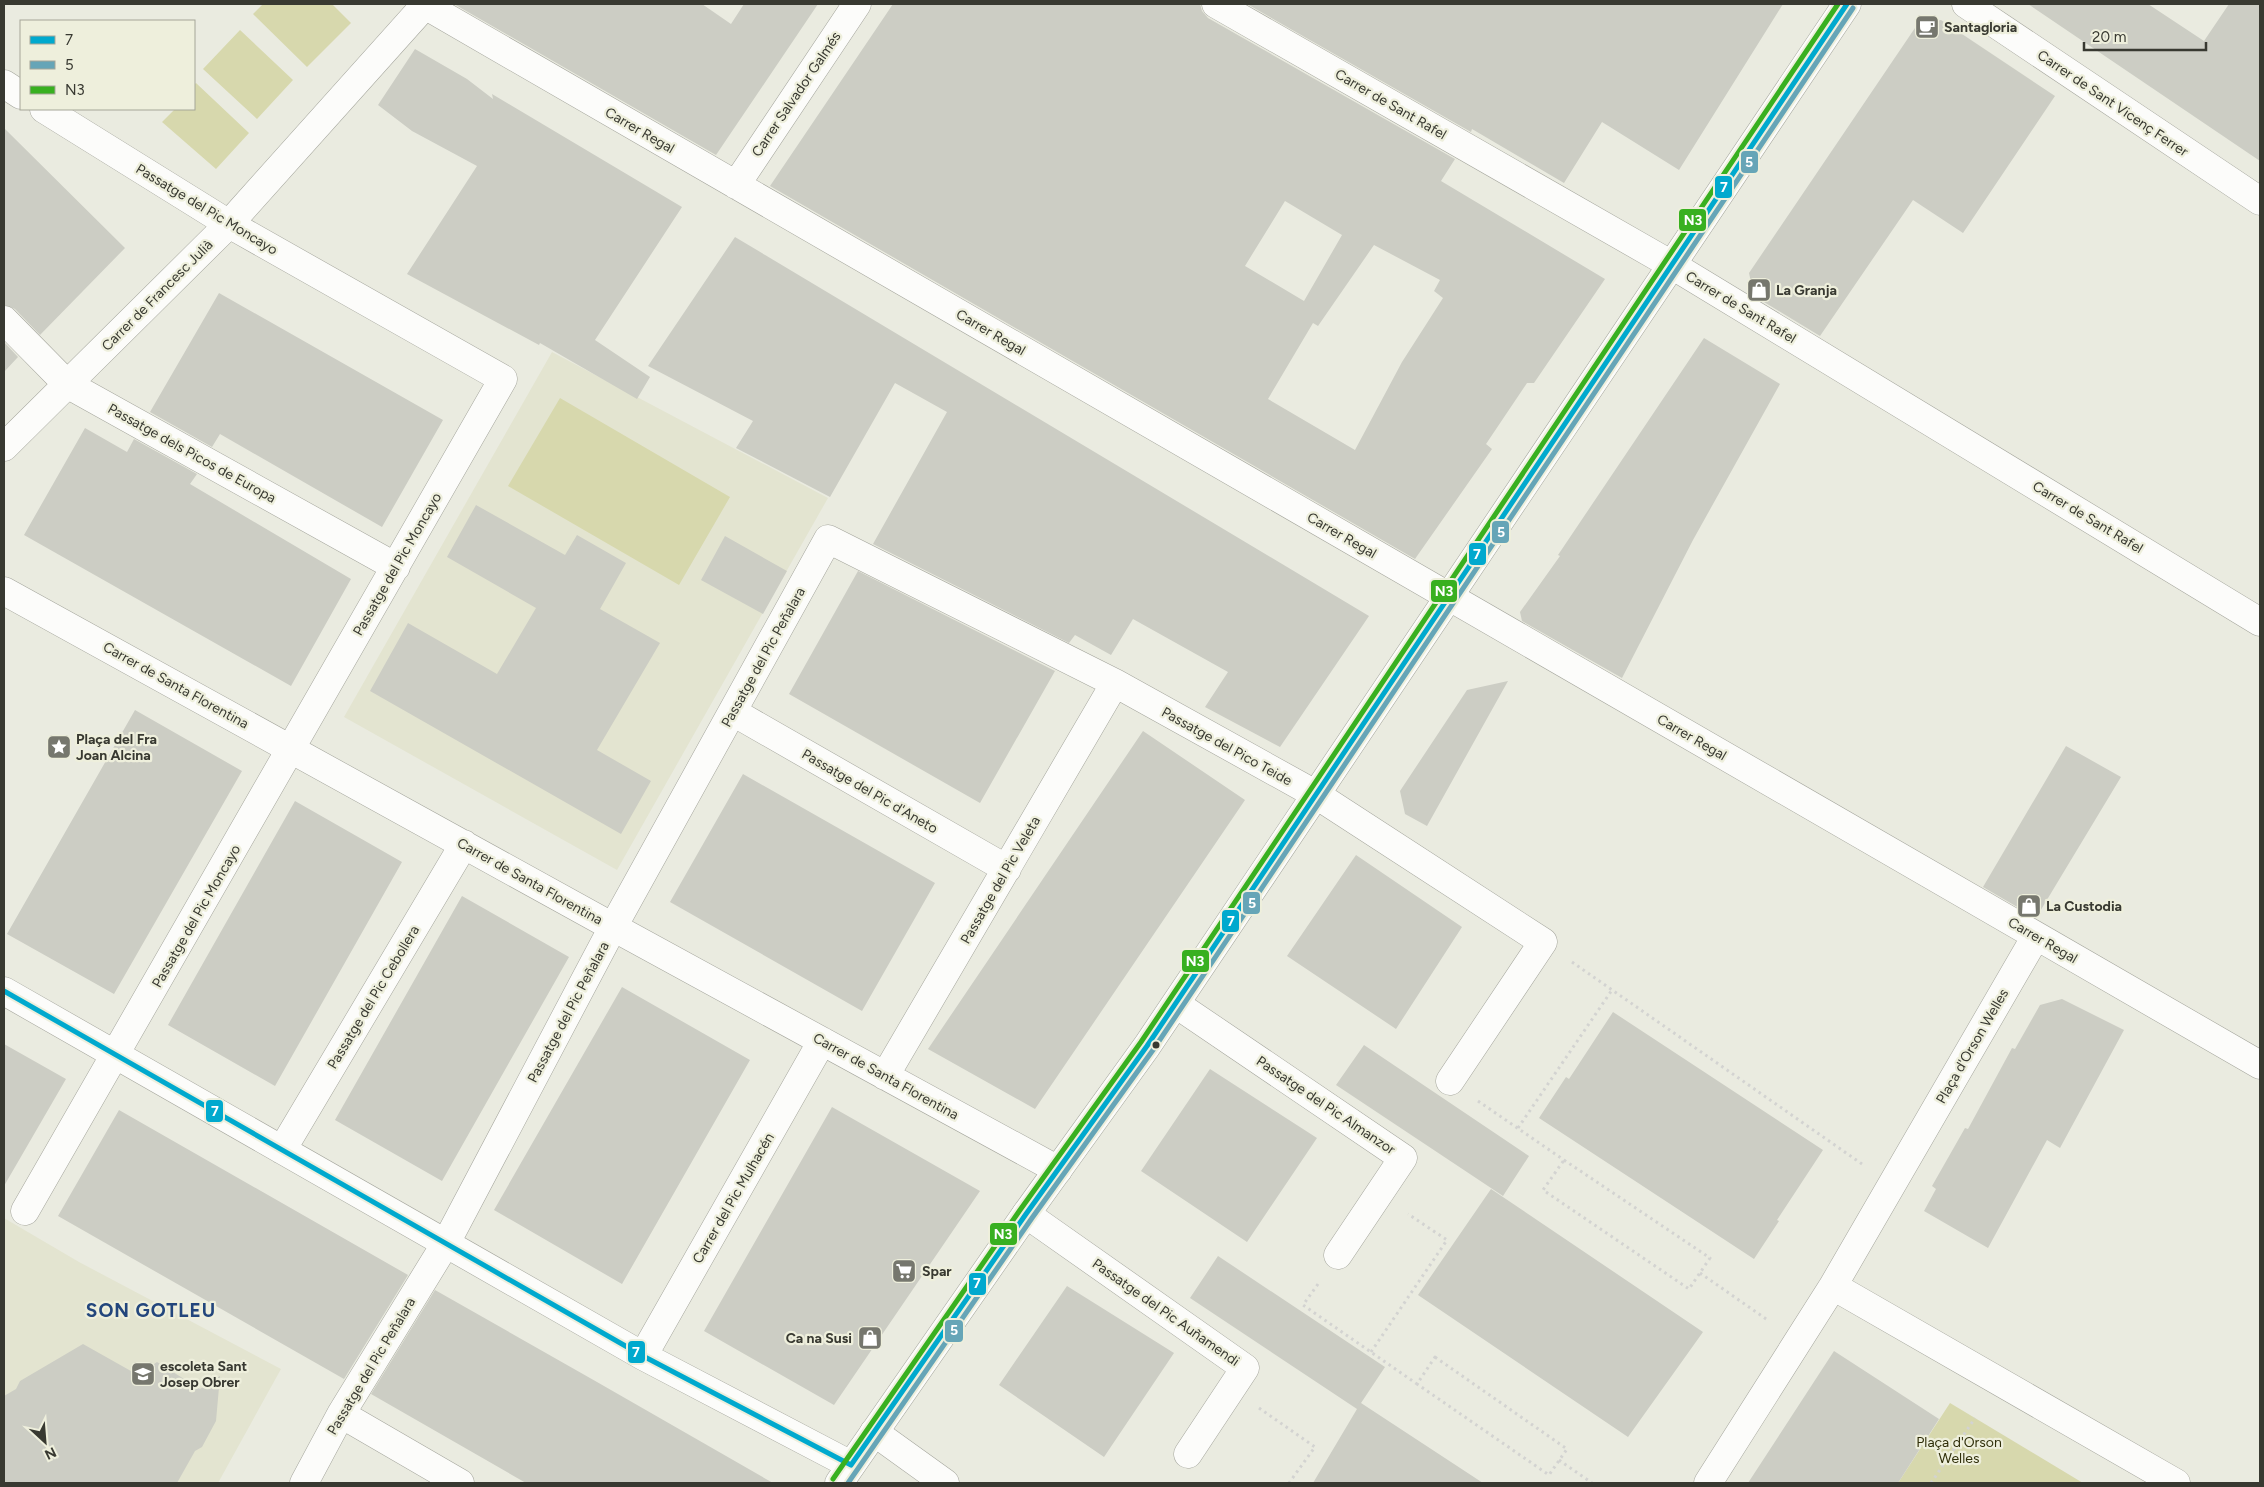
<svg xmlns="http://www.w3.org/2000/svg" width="2264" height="1487" font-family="Figtree,sans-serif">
<rect width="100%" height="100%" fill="#eaebe0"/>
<!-- built -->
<path fill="#e3e4d0" d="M 552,352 L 828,498 L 617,870 L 344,717 Z
M 4,1218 L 79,1262 L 281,1369 L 218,1483 L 4,1483 Z"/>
<!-- green -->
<path fill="#d7d8ad" d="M 263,4 L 332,4 L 351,23 L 307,67 L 253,14 Z
M 240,30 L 293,80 L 257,119 L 203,69 Z
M 196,83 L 249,133 L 216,169 L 162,122 L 175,109 L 194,109 L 194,85 Z
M 560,398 L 730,497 L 679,585 L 508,486 Z
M 1950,1403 L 2083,1483 L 1898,1483 Z"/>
<!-- building -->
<path fill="#cccdc4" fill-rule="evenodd" d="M 454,4 L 702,4 L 731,24 L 744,4 L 818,4 L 716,155 Z
M 893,4 L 1200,4 L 1202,11 L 1208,18 L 1455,159 L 1441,181 L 1605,279 L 1534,383 L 1527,383 L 1486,444 L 1492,449 L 1415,559 L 770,186 ZM 1285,201 L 1342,235 L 1304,301 L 1245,266 ZM 1374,245 L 1440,280 L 1434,291 L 1443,298 L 1402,362 L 1355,450 L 1268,399 L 1313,323 L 1318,326 Z
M 1247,4 L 1783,4 L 1679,170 L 1602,122 L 1564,183 L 1472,129 L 1471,132 Z
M 2028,4 L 2148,4 L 2204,41 L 2229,4 L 2260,4 L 2260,161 Z
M 1941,20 L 2055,96 L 1963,233 L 1913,200 L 1820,336 L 1754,296 L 1749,273 L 1917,25 Z
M 415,49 L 467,79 L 493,99 L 492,94 L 682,207 L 595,340 L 650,377 L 637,399 L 540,343 L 539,345 L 407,274 L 477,166 L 412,131 L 378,105 Z
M 4,128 L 125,248 L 40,335 L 15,309 L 4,305 Z
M 735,237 L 1369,616 L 1280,747 L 1205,707 L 1228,672 L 1133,619 L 1111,655 L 1075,635 L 1069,643 L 873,544 L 947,412 L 895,383 L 830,497 L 736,448 L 753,421 L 648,366 Z
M 219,293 L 443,420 L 382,527 L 220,434 L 212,447 L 150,412 Z
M 1704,338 L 1780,384 L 1693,540 L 1622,678 L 1522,621 L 1520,612 L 1560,556 L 1558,555 Z
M 4,342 L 18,357 L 4,372 Z
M 85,428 L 127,452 L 134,439 L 197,474 L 190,484 L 351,579 L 291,686 L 24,535 Z
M 476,505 L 565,555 L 577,535 L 626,563 L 600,609 L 660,643 L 597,750 L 651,781 L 621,834 L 370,691 L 408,623 L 497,674 L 536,608 L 447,557 Z
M 725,536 L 787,571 L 763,614 L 701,580 Z
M 858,571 L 1055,671 L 980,803 L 789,694 Z
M 1508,681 L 1427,826 L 1405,814 L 1400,791 L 1467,690 Z
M 135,710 L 242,771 L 114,994 L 7,934 Z
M 1143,731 L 1245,800 L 1035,1109 L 928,1049 Z
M 2066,746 L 2121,777 L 2036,918 L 1983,887 Z
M 743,774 L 935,883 L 862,1011 L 670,902 Z
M 295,801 L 402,862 L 275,1086 L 168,1025 Z
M 1356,855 L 1462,927 L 1396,1029 L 1287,956 Z
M 462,896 L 569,957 L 442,1181 L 335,1120 Z
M 622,987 L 750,1060 L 622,1284 L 494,1210 Z
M 2062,999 L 2124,1030 L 2060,1148 L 2047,1140 L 1988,1248 L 1924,1211 L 1936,1189 L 1932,1186 L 1965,1128 L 1968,1129 L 2012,1048 L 2015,1049 L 2040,1005 Z
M 1613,1012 L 1823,1150 L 1777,1220 L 1779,1221 L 1754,1259 L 1539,1118 L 1566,1077 L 1569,1079 Z
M 4,1044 L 66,1079 L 4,1186 Z
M 1364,1045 L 1529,1156 L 1503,1196 L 1336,1085 Z
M 1210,1069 L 1317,1138 L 1247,1242 L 1141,1171 Z
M 832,1107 L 980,1191 L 834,1405 L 704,1331 Z
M 119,1110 L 408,1275 L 344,1379 L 58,1216 Z
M 1491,1189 L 1703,1332 L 1628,1437 L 1418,1295 Z
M 1218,1256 L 1385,1367 L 1361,1403 L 1483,1483 L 1313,1483 L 1357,1409 L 1190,1298 Z
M 1067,1286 L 1174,1353 L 1104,1457 L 999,1385 Z
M 435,1290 L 597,1382 L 773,1483 L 526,1483 L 371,1394 Z
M 83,1344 L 138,1375 L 157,1362 L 200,1389 L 220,1376 L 216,1421 L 202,1447 L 195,1451 L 177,1483 L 4,1483 L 4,1396 L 16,1389 L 20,1381 Z
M 1834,1351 L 1939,1419 L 1898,1483 L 1748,1483 Z"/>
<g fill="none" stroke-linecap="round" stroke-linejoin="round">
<defs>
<path id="street" d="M 423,4 L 2260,1065
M 1216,4 L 1672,265 L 2260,622
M 1966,4 L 2260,201
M 4,84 L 21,95
M 736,185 L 857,4
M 4,320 L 67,384 L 396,567
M 4,447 L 229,224 L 426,4
M 4,591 L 613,927 L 1058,1170
M 733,712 L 1007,869
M 2036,936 L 1833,1286 L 2176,1483
M 4,991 L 643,1356 L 851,1465
M 1176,1004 L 1403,1158 L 1338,1255
M 885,1076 L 1115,683
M 282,1150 L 464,844
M 25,1211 L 503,379 L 229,224 L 44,109
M 1026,1214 L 1245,1368 L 1188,1454
M 643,1356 L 822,1041
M 341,1414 L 460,1483
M 874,1432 L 945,1483
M 304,1483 L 341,1414 L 446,1243 L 613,927 L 828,539 L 1115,683 L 1315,794 L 1543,942 L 1450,1081
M 1708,1483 L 1833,1286"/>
<path id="secondary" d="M 839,1483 L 1026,1214 L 1147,1046 L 1847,4"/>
</defs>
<!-- street casing -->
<use href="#street" stroke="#a4a59c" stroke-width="29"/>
<!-- secondary casing -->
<use href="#secondary" stroke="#a4a59c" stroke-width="29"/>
<!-- path -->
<path stroke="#d3d3d1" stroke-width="3" stroke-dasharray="2.5 4" stroke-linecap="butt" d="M 1572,962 L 1862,1164
M 1478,1101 L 1564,1160
M 1518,1128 L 1612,990
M 1564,1160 L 1710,1258 L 1689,1289 L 1543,1190 Z
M 1700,1273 L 1769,1321
M 1318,1284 L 1303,1305 L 1417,1384
M 1371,1352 L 1447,1240 L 1408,1214
M 1435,1357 L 1567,1449 L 1549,1475 L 1417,1384 Z
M 1259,1408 L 1315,1447 L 1289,1483
M 1559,1460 L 1592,1483
M 1931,1483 L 1975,1418"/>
<!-- street -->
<use href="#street" stroke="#fcfcfa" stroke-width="28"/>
<!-- secondary -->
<use href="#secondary" stroke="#fcfcfa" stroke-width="28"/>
<defs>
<path id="bus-1" d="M 4,991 L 643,1356 L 851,1465
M 851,1465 L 1026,1214 L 1147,1046 L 1847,4"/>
<path id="bus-2" d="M 848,1483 L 1032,1218 L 1153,1050 L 1853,8"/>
<path id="bus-3" d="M 833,1479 L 1020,1210 L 1141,1042 L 1838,4"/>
</defs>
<!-- bus-1 casing -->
<use href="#bus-1" stroke="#eeefdc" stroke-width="9"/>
<!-- bus-2 casing -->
<use href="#bus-2" stroke="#eeefdc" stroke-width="9"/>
<!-- bus-3 casing -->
<use href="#bus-3" stroke="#eeefdc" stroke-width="9"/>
<!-- bus-1 -->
<use href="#bus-1" stroke="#00a9ce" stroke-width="5"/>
<!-- bus-2 -->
<use href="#bus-2" stroke="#66a5b7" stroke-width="5"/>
<!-- bus-3 -->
<use href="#bus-3" stroke="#38b020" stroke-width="5"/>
</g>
<!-- icons -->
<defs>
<symbol id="cafe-square" viewBox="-11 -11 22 22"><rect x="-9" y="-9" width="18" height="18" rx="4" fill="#76776e" stroke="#eeefdc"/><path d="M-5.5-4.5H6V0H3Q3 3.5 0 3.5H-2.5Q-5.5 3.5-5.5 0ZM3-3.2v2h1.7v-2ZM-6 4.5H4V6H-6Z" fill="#fff"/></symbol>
<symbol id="shop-square" viewBox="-11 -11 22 22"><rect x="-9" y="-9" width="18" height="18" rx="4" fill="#76776e" stroke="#eeefdc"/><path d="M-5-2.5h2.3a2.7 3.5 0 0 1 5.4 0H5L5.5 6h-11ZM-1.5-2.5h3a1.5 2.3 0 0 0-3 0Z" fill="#fff"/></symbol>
<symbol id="sight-square" viewBox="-11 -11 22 22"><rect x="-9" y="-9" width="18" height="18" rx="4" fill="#76776e" stroke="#eeefdc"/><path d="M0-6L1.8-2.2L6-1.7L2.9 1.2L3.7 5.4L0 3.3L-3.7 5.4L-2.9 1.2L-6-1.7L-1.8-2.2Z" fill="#fff"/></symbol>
<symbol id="supermarket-square" viewBox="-11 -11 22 22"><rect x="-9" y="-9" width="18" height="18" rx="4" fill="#76776e" stroke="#eeefdc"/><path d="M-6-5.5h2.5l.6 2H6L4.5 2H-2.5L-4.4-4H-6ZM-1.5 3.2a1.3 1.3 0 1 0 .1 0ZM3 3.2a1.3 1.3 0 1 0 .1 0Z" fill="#fff"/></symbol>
<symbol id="school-square" viewBox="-11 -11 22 22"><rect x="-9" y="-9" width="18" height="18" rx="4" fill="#76776e" stroke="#eeefdc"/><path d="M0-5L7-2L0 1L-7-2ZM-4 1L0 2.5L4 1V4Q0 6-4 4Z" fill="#fff"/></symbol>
</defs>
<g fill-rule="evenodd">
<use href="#cafe-square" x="1913" y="13" width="28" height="28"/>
<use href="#shop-square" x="1745" y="276" width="28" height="28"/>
<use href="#sight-square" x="45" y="733" width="28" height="28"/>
<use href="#shop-square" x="2015" y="892" width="28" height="28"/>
<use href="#supermarket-square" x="890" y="1257" width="28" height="28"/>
<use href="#shop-square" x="856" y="1324" width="28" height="28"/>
<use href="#school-square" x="129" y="1360" width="28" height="28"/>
</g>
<!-- markers -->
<circle fill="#383931" stroke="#eeefdc" stroke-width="2" cx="1156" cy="1045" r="4.5"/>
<g text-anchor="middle" stroke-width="4.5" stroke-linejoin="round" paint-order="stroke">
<!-- poi labels -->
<g font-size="14" font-weight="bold" fill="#383931" stroke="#eeefdc" text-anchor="start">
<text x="1944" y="32">Santagloria</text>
<text x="1776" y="295">La Granja</text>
<text x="76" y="744">Plaça del Fra<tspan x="76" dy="16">Joan Alcina</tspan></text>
<text x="2046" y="911">La Custodia</text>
<text x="922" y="1276">Spar</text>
<text x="852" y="1343" text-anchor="end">Ca na Susi</text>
<text x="160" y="1371">escoleta Sant<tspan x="160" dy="16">Josep Obrer</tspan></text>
</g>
<!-- street labels -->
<g font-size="14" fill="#383931" stroke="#eeefdc">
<text transform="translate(796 94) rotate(-56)" y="5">Carrer Salvador Galmés</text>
<text transform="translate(2113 103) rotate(34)" y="5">Carrer de Sant Vicenç Ferrer</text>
<text transform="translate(1391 104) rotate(30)" y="5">Carrer de Sant Rafel</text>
<text transform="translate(640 130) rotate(30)" y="5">Carrer Regal</text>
<text transform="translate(207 209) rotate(31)" y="5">Passatge del Pic Moncayo</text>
<text transform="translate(157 295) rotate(-45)" y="5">Carrer de Francesc Julià</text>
<text transform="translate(1741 307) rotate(31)" y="5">Carrer de Sant Rafel</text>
<text transform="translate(991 332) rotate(30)" y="5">Carrer Regal</text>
<text transform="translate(192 453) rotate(29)" y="5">Passatge dels Picos de Europa</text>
<text transform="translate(2088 517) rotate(31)" y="5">Carrer de Sant Rafel</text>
<text transform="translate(1342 535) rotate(30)" y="5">Carrer Regal</text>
<text transform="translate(397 564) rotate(-60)" y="5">Passatge del Pic Moncayo</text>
<text transform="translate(763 657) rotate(-61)" y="5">Passatge del Pic Peñalara</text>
<text transform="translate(176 685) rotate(29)" y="5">Carrer de Santa Florentina</text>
<text transform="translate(1692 737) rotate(30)" y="5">Carrer Regal</text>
<text transform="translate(1227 746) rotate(29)" y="5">Passatge del Pico Teide</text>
<text transform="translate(870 791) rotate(30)" y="5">Passatge del Pic d'Aneto</text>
<text transform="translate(1000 880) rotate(-60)" y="5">Passatge del Pic Veleta</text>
<text transform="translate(530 881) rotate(29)" y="5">Carrer de Santa Florentina</text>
<text transform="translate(196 916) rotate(-60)" y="5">Passatge del Pic Moncayo</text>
<text transform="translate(2043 940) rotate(30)" y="5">Carrer Regal</text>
<text transform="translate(373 997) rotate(-59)" y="5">Passatge del Pic Cebollera</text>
<text transform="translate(568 1012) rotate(-62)" y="5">Passatge del Pic Peñalara</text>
<text transform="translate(1972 1046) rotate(-60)" y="5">Plaça d'Orson Welles</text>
<text transform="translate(886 1076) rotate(29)" y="5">Carrer de Santa Florentina</text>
<text transform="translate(1326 1105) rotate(34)" y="5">Passatge del Pic Almanzor</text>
<text transform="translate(733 1198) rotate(-60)" y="5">Carrer del Pic Mulhacén</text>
<text transform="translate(1166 1312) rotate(35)" y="5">Passatge del Pic Auñamendi</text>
<text transform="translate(371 1366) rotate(-59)" y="5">Passatge del Pic Peñalara</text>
</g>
<!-- park labels -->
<g font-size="14" fill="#302f0a" stroke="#eeefdc">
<text x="1959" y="1447">Plaça d'Orson<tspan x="1959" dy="16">Welles</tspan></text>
</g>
<!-- district labels -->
<g font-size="19" font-weight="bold" letter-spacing="1" fill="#23467c" stroke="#eeefdc">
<text x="151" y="1317">SON GOTLEU</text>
</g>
</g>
<g stroke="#eeefdc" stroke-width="2">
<rect x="1740" y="150" width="19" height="24" rx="5" fill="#66a5b7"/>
<rect x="1714" y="175" width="19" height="24" rx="5" fill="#00a9ce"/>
<rect x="1678" y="208" width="29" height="24" rx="5" fill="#38b020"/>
<rect x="1491" y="520" width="19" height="24" rx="5" fill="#66a5b7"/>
<rect x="1468" y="542" width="19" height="24" rx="5" fill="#00a9ce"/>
<rect x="1430" y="579" width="28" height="24" rx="5" fill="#38b020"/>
<rect x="1242" y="891" width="19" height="24" rx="5" fill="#66a5b7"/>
<rect x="1221" y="909" width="19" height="24" rx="5" fill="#00a9ce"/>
<rect x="1181" y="949" width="29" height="24" rx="5" fill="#38b020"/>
<rect x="205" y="1099" width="19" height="24" rx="5" fill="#00a9ce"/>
<rect x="989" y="1222" width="29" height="24" rx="5" fill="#38b020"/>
<rect x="968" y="1272" width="19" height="24" rx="5" fill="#00a9ce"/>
<rect x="944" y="1319" width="20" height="24" rx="5" fill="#66a5b7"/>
<rect x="627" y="1340" width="19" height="24" rx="5" fill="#00a9ce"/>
</g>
<g font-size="14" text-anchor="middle" font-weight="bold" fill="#fff">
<text x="1749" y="167">5</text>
<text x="1724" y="192">7</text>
<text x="1693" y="225">N3</text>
<text x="1501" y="537">5</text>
<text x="1477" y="559">7</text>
<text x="1444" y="596">N3</text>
<text x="1252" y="908">5</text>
<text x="1231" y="926">7</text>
<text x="1195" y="966">N3</text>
<text x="215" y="1116">7</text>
<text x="1003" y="1239">N3</text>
<text x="977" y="1288">7</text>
<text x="954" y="1335">5</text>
<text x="636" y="1357">7</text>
</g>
<!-- border -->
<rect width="2264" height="1487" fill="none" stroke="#383931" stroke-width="10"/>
<!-- legend -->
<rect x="20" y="20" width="175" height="90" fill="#eeefdc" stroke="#a5a698"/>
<rect x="30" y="36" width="25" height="8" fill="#00a9ce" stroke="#a5a698"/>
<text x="65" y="45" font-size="15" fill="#383931">7</text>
<rect x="30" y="61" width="25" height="8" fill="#66a5b7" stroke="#a5a698"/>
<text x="65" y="70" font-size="15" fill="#383931">5</text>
<rect x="30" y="86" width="25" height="8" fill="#38b020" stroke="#a5a698"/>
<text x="65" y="95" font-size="15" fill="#383931">N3</text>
<!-- north arrow -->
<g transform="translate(45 1442) rotate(154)" stroke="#eeefdc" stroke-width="4" paint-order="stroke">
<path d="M0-4L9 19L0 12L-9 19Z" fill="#383931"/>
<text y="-8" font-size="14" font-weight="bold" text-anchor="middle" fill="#383931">N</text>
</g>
<!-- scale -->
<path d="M2084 42v8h122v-8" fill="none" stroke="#383931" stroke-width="2.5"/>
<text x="2092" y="42" font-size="15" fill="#383931" stroke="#eeefdc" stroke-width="4" paint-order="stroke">20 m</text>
</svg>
